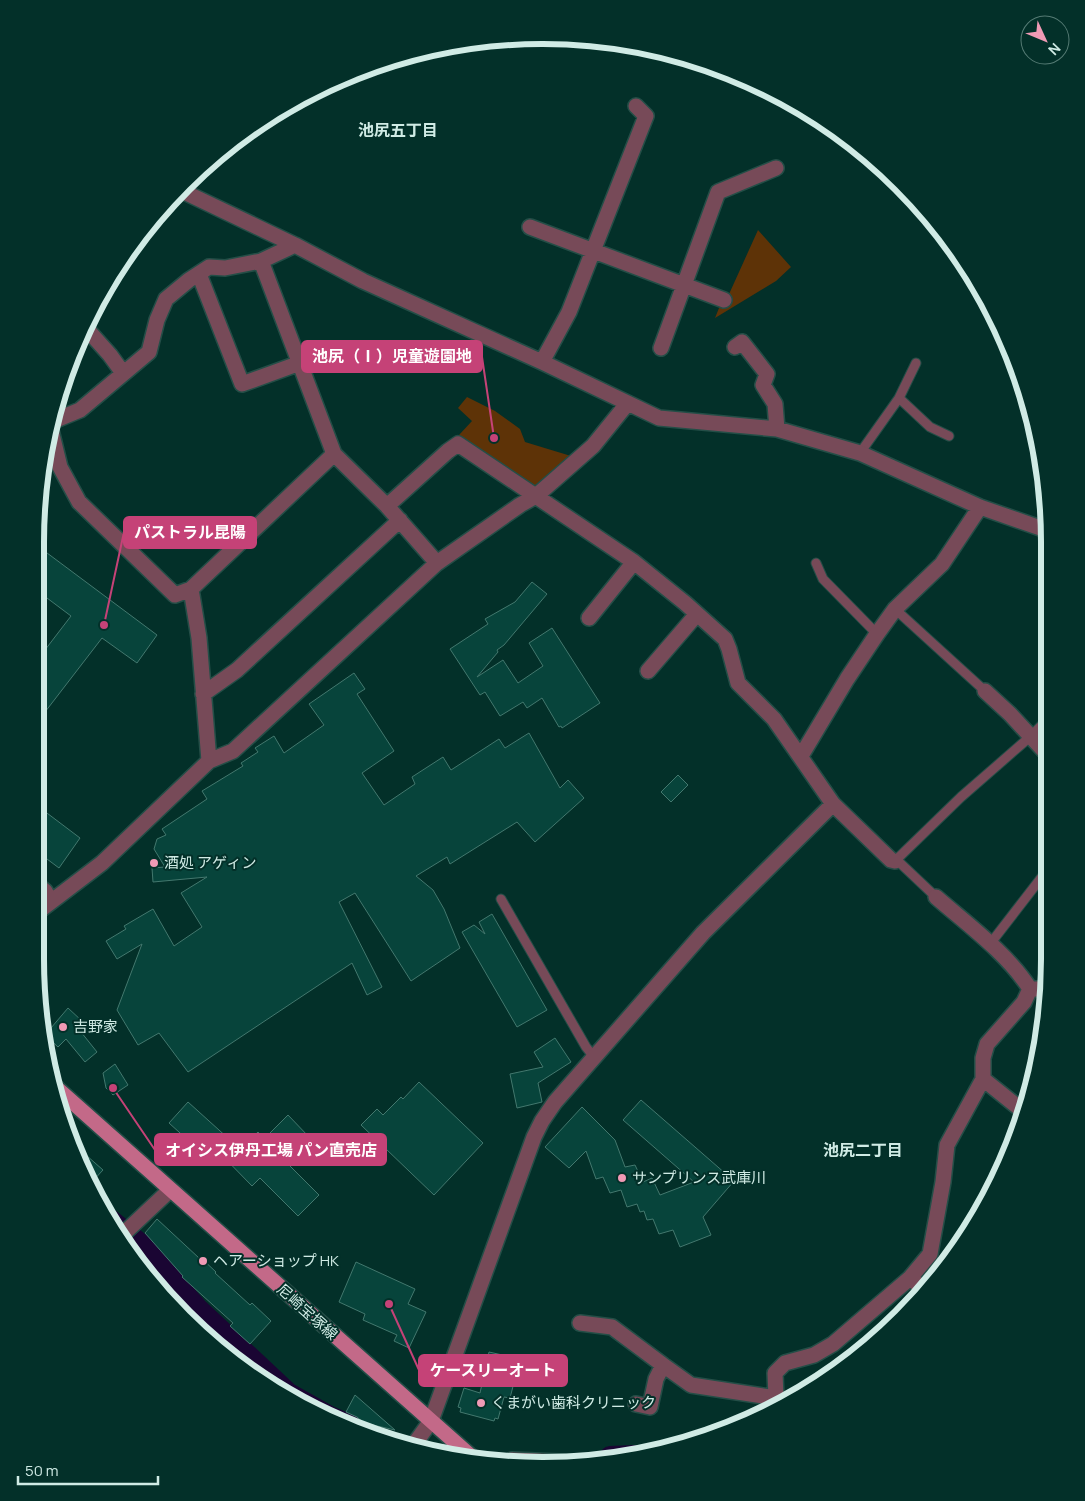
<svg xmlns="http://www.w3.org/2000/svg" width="1085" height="1501" font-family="Manrope,'Noto Sans JP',sans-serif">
<rect width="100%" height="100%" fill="#033029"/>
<!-- green -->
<path fill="#5e3307" d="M 758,230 L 791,267 L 776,281 L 715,318 L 721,303 L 725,303 Z
M 467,397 L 495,411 L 520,429 L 525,442 L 571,456 L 537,487 L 529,487 L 459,435 L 472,421 L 458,408 Z"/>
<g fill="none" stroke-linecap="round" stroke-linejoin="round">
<!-- canal -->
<path stroke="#1a0533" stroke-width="20" d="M 109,1218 L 143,1245 L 198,1308 L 289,1393 L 330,1416 L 352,1425
M 610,1456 L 634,1455"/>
</g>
<!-- building -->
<path fill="#07443b" stroke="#43786e" d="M 35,544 L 157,635 L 137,663 L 102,638 L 35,725 L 35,663 L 71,616 L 35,589 Z
M 532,582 L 547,594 L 504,645 L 497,650 L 498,652 L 477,677 L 503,660 L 518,683 L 543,666 L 529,643 L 552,628 L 600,703 L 562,728 L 561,726 L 559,727 L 542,698 L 527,708 L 523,702 L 500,716 L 485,692 L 480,695 L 450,649 L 488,624 L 485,619 L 515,602 Z
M 354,673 L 365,689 L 357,694 L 394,751 L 362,773 L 384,805 L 415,784 L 412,777 L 443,757 L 451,770 L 499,739 L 505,748 L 529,733 L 560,788 L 568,780 L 584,798 L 535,842 L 517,822 L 450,864 L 447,857 L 416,876 L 433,890 L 444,909 L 460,948 L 411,981 L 355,893 L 339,902 L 382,987 L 367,995 L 352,963 L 188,1072 L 159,1033 L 138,1045 L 117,1010 L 142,944 L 117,959 L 106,941 L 126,929 L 124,926 L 153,909 L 174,946 L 202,927 L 181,893 L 207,877 L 153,882 L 152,868 L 165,867 L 154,849 L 157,839 L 166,835 L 162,829 L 207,799 L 202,791 L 243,766 L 241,763 L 258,752 L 255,748 L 274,736 L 284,753 L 324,725 L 309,704 Z
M 678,775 L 688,785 L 671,802 L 661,792 Z
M 35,804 L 80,838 L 59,868 L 35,850 Z
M 492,914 L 547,1010 L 517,1027 L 462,932 L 474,925 L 485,934 L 479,922 Z
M 68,1008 L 82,1021 L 77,1027 L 97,1052 L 85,1062 L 66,1039 L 58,1047 L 45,1035 Z
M 555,1038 L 571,1062 L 538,1083 L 542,1102 L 517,1108 L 510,1074 L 543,1067 L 534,1052 Z
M 115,1064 L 128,1085 L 113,1095 L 106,1088 L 103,1073 Z
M 419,1082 L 483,1143 L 434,1195 L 361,1125 L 377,1109 L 383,1115 L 401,1097 L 403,1099 Z
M 641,1100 L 734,1181 L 703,1217 L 711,1235 L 680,1247 L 673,1230 L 659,1234 L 653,1219 L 647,1220 L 644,1211 L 640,1212 L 637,1204 L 627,1207 L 621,1190 L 610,1193 L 603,1177 L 596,1179 L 586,1151 L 569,1168 L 545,1147 L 582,1107 L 615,1140 L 625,1167 L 635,1165 L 643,1182 L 652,1178 L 660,1195 L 694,1182 L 623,1120 Z
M 188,1102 L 240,1149 L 258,1132 L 264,1139 L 288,1115 L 309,1137 L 285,1161 L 319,1195 L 298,1216 L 260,1178 L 252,1186 L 210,1143 L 201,1152 L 169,1123 Z
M 69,1140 L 103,1170 L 90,1184 L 74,1153 Z
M 157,1219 L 199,1258 L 200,1257 L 216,1272 L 215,1273 L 250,1305 L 252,1303 L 271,1321 L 250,1344 L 230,1326 L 233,1323 L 182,1277 L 183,1276 L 145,1233 Z
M 356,1262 L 415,1289 L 408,1304 L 426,1312 L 409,1348 L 394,1341 L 397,1335 L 363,1320 L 365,1314 L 339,1302 Z
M 489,1352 L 520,1359 L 510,1398 L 504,1397 L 498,1419 L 495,1418 L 494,1421 L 460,1412 L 461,1408 L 458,1407 L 464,1388 L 480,1393 Z
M 355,1395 L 395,1430 L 364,1423 L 357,1417 L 346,1412 Z"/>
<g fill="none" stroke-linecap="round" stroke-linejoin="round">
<defs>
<path id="service" d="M 899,398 L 930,427 L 949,436
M 860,453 L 899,398 L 916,363
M 816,563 L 823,579 L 877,634
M 895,609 L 985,691
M 936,897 L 899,862 L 895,861 L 961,797 L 1031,736 L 1047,720
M 501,899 L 586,1047 L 594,1057
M 990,944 L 1048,869"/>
<path id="minor" d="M 180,190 L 295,245 L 363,281 L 542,362 L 659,418 L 777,429 L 860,453 L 980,507 L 1046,530
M 530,227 L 724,300
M 199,274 L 242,384 L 300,363
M 85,327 L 110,355 L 123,373
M 735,347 L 742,342 L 767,374 L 763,385 L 775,404 L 777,429
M 661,348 L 718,192 L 776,168
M 542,362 L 569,312 L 646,116 L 636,106
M 51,422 L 80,410 L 149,352 L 157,320 L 166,299 L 189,280 L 209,267 L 225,268 L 261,261 L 295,245
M 50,426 L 60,467 L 79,502 L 175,595 L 191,589
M 334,454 L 387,506 L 437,563
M 387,506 L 448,451 L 458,444 L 634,562 L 685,603 L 725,639 L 729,649 L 738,683 L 774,719 L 833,804 L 703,933 L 555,1102 L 542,1121 L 534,1137 L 431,1421 L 413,1446
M 589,618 L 634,562
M 648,671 L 697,614
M 985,691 L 1010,714 L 1047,754
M 203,694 L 237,670 L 400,520
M 801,756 L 847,679 L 877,634 L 895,609 L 942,564 L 980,507
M 209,761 L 199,638 L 191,589 L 334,454 L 261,261
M 833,804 L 891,860 L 895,861
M 35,883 L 45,891 L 51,902
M 35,914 L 102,863 L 209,761 L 233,751 L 437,563 L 520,505 L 536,496 L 593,446 L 627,404
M 1030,989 L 1049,989
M 983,1079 L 1024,1112
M 119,1238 L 170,1190
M 910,1278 L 926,1291
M 580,1323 L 612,1327 L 663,1365 L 656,1379 L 650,1407 L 636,1404
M 663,1365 L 691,1385 L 776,1398
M 778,1403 L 776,1398 L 775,1373 L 785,1363 L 814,1355 L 833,1344 L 910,1278 L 930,1254 L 943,1182 L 947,1145 L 983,1079 L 983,1058 L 987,1044 L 1024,1002 L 1030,989 C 1008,954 967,924 936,897
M 509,1463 L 512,1460 L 584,1463"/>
<path id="primary" d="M 52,1084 L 474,1459"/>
</defs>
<!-- service casing -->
<use href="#service" stroke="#244e47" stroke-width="11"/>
<!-- minor casing -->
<use href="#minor" stroke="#244e47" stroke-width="18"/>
<!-- primary casing -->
<use href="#primary" stroke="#244e47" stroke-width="18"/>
<!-- service -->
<use href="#service" stroke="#774a58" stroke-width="9"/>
<!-- minor -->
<use href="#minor" stroke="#774a58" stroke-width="15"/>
<!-- primary -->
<use href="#primary" stroke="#c36988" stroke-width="15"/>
</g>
<!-- markers -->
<g fill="#f09ab5" stroke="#033029" stroke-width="2">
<circle cx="154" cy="863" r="5"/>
<circle cx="63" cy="1027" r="5"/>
<circle cx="622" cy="1178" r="5"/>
<circle cx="203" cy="1261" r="5"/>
<circle cx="481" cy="1403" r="5"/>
</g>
<g text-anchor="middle" stroke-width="4" stroke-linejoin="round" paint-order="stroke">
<!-- poi labels -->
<g font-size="15" fill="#d0ebe5" stroke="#033029" text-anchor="start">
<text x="164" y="868">酒処 アゲィン</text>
<text x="73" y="1032">吉野家</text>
<text x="632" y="1183">サンプリンス武庫川</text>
<text x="213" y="1266">ヘアーショップ HK</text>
<text x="491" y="1408">くまがい歯科クリニック</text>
</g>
<!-- street labels -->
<g font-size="15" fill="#d0ebe5" stroke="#033029">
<text transform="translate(307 1312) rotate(42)" y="5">尼崎宝塚線</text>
</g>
<!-- neighbourhood labels -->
<g font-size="16" font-weight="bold" fill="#d0ebe5" stroke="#033029">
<text x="398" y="136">池尻五丁目</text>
<text x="863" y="1156">池尻二丁目</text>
</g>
</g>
<!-- crop -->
<path d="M0 0H1085V1501H0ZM542 44H543A498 498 0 0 1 1041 542V959A498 498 0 0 1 543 1457H542A498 498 0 0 1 44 959V542A498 498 0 0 1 542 44Z" fill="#033029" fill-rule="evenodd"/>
<path fill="none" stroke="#d0ebe5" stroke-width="6" d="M542 44H543A498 498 0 0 1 1041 542V959A498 498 0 0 1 543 1457H542A498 498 0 0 1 44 959V542A498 498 0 0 1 542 44Z"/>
<!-- callouts -->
<path fill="none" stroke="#c54277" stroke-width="2" d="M494 438L482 357M104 625L124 532M113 1088L155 1150M389 1304L419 1370"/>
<g fill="#c54277" stroke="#033029" stroke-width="2">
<circle cx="494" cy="438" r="5"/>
<circle cx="104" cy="625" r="5"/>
<circle cx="113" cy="1088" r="5"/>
<circle cx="389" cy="1304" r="5"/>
</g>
<g fill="#c54277" stroke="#c54277" stroke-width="2">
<rect x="302" y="341" width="180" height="31" rx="5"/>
<rect x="124" y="517" width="132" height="31" rx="5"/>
<rect x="155" y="1134" width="231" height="31" rx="5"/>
<rect x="419" y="1355" width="148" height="31" rx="5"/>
</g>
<g font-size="16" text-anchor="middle" font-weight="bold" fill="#fff">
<text x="392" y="362">池尻（Ⅰ）児童遊園地</text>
<text x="190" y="538">パストラル昆陽</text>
<text x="271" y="1156">オイシス伊丹工場 パン直売店</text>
<text x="493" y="1376">ケースリーオート</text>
</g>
<!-- north arrow -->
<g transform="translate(1045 40) rotate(134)"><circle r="24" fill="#033029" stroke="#557b74"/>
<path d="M0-4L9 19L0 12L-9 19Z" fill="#f09ab5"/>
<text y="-8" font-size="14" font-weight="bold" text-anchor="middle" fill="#d0ebe5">N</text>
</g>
<!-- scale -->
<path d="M18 1476v8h140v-8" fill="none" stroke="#d0ebe5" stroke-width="2.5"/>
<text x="25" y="1476" font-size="15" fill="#d0ebe5" stroke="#033029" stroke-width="4" paint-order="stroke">50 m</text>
</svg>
